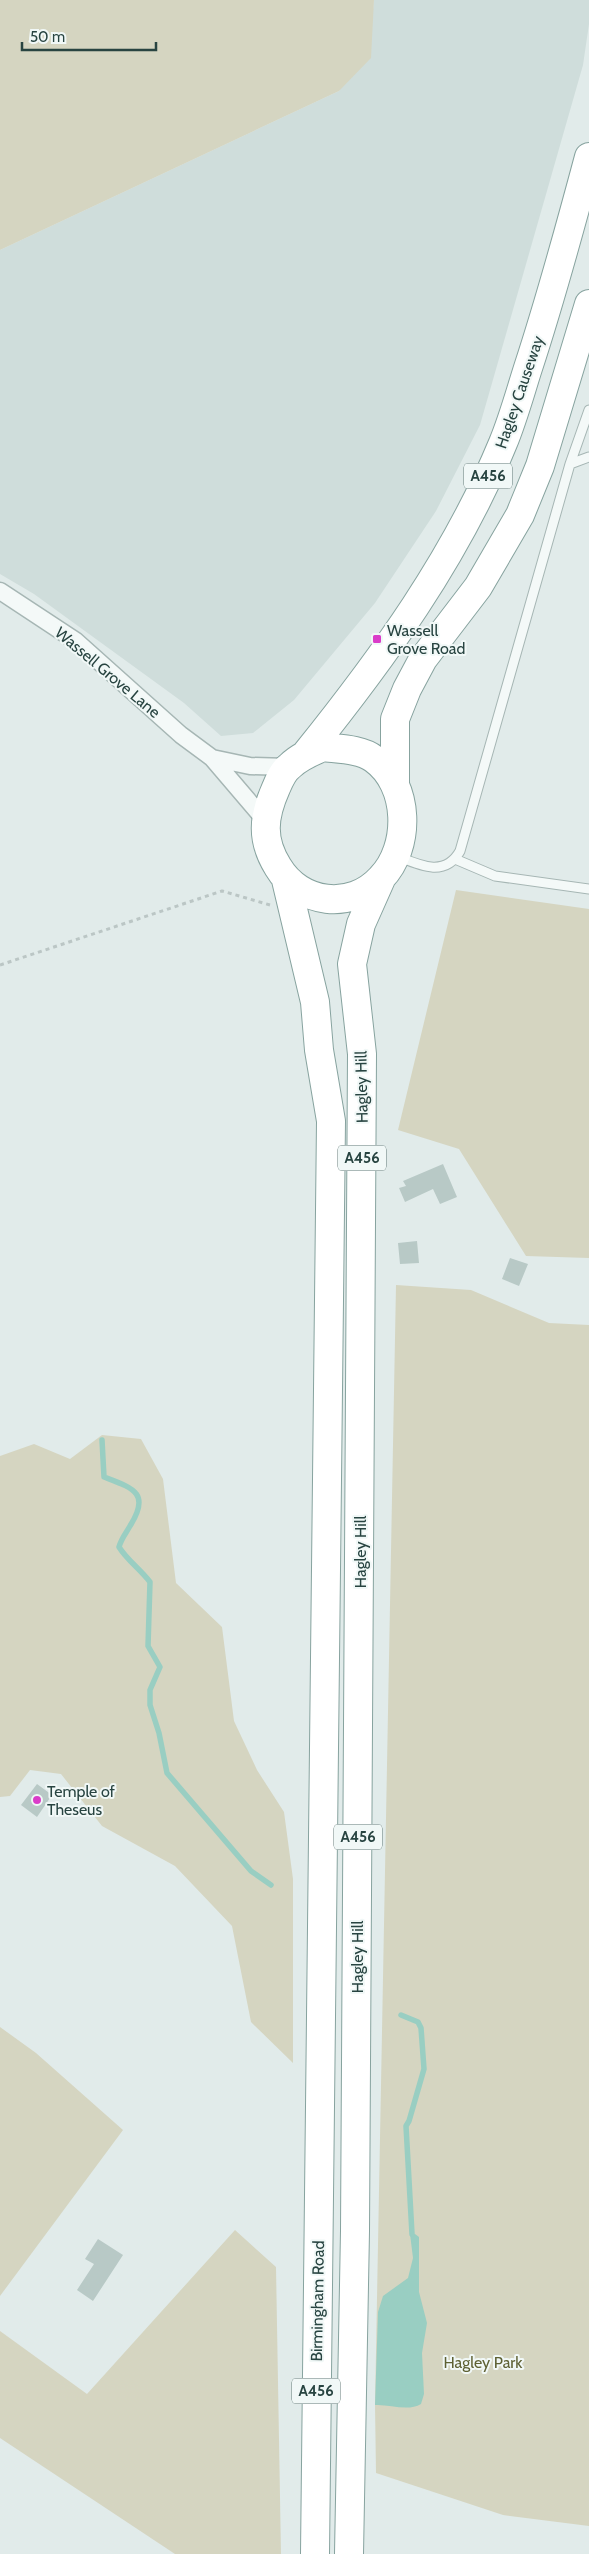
<svg xmlns="http://www.w3.org/2000/svg" width="589" height="2554" font-family="Cabin,sans-serif">
<rect width="100%" height="100%" fill="#e1ebea"/>
<!-- built -->
<path fill="#cfdddb" d="M 374,0 L 589,0 L 589,24 L 583,65 L 480,425 L 436,511 L 375,603 L 294,700 L 253,733 L 221,736 L 184,703 L 34,594 L 0,574 L 0,250 L 339,91 L 372,20 Z"/>
<!-- green -->
<path fill="#d5d5c1" d="M 0,0 L 374,0 L 371,58 L 339,91 L 0,250 Z
M 456,890 L 589,909 L 589,1258 L 526,1256 L 459,1149 L 398,1130 Z
M 396,1285 L 471,1290 L 549,1323 L 589,1325 L 589,2526 L 503,2515 L 376,2473 L 375,2405 Z
M 102,1435 L 141,1439 L 163,1479 L 176,1583 L 222,1627 L 234,1721 L 257,1770 L 284,1812 L 293,1879 L 293,2063 L 251,2022 L 232,1926 L 175,1866 L 102,1826 L 61,1774 L 30,1770 L 10,1796 L 0,1797 L 0,1456 L 34,1444 L 70,1459 Z
M 0,2027 L 36,2053 L 123,2130 L 0,2296 Z
M 235,2230 L 276,2267 L 281,2554 L 175,2554 L 0,2438 L 0,2331 L 87,2394 Z"/>
<!-- water -->
<path fill="#99cec2" d="M 410,2234 L 415,2234 L 419,2237 L 419,2292 L 427,2323 L 422,2353 L 424,2394 L 421,2404 C 408,2412 389,2404 375,2405 L 378,2312 L 383,2296 L 408,2278 L 413,2258 Z"/>
<g fill="none" stroke-linecap="round" stroke-linejoin="round">
<!-- stream -->
<path stroke="#99cec2" stroke-width="5.5" d="M 102,1440 L 104,1477 C 133,1488 151,1493 130,1526 C 126,1533 121,1539 119,1547 C 127,1560 140,1569 150,1582 L 148,1646 L 160,1667 L 150,1690 L 150,1705 L 159,1733 L 167,1773 L 251,1871 L 271,1885
M 401,2015 L 418,2022 L 421,2028 L 424,2069 L 409,2121 L 406,2126 L 412,2234"/>
</g>
<!-- building -->
<path fill="#b8c9c6" d="M 443,1164 L 457,1197 L 440,1204 L 433,1189 L 405,1202 L 399,1188 L 406,1186 L 403,1181 Z
M 417,1241 L 419,1263 L 400,1264 L 398,1243 Z
M 510,1258 L 528,1264 L 519,1286 L 502,1279 Z
M 37,1784 L 52,1795 L 37,1817 L 21,1805 Z
M 98,2239 L 123,2255 L 93,2301 L 77,2290 L 94,2264 L 85,2259 Z"/>
<g fill="none" stroke-linecap="round" stroke-linejoin="round">
<defs>
<path id="service" d="M 570,464 L 589,410
M 397,856 C 419,865 445,878 460,851 L 570,464 L 589,457
M 455,859 L 495,876 L 589,889"/>
<path id="minor" d="M 0,591 L 76,641 L 181,735 L 212,758 L 264,819
M 212,758 L 250,766 L 289,767"/>
<path id="trunk" d="M 323,747 C 339,749 361,749 374,759 C 410,785 411,847 381,878 C 351,911 300,904 278,867 C 261,840 263,817 276,788 C 279,781 283,771 290,766 C 299,757 311,752 323,747 Z
M 305,755 C 383,658 455,559 503,443 C 513,419 520,393 528,368 C 551,298 570,228 589,157
M 395,785 L 395,719 L 407,689 L 423,659 L 478,587 L 520,515 L 540,466 L 589,304
M 286,880 L 315,1002 L 319,1050 L 331,1121 L 315,2554
M 349,2554 L 355,2231 L 362,1054 L 352,964 L 361,924 L 381,879"/>
</defs>
<!-- service casing -->
<use href="#service" stroke="#a6b6b4" stroke-width="11"/>
<!-- minor casing -->
<use href="#minor" stroke="#a6b6b4" stroke-width="19"/>
<!-- trunk casing -->
<use href="#trunk" stroke="#87a39f" stroke-width="30"/>
<!-- path -->
<path stroke="#bbc6c5" stroke-width="3" stroke-dasharray="4 4" stroke-linecap="butt" d="M 0,965 L 222,891 L 270,905"/>
<!-- service -->
<use href="#service" stroke="#f4f9f8" stroke-width="9"/>
<!-- minor -->
<use href="#minor" stroke="#f4f9f8" stroke-width="16"/>
<!-- trunk -->
<use href="#trunk" stroke="#fff" stroke-width="28"/>
</g>
<!-- markers -->
<g fill="#da3cc9" stroke="#f1f8f7" stroke-width="2">
<rect x="372" y="634" width="10" height="10" rx="2.5"/>
<circle cx="37" cy="1800" r="5"/>
</g>
<g text-anchor="middle" stroke-width="4" stroke-linejoin="round" paint-order="stroke">
<!-- shield labels -->
<g fill="#f1f8f7" stroke="#647a78" stroke-width="1">
<rect x="464" y="463.5" width="48" height="25" rx="4"/>
<rect x="338" y="1145.5" width="48" height="25" rx="4"/>
<rect x="334" y="1824.5" width="48" height="25" rx="4"/>
<rect x="292" y="2378.5" width="48" height="25" rx="4"/>
</g>
<g font-size="15" font-weight="bold" fill="#284441">
<text x="488" y="481">A456</text>
<text x="362" y="1163">A456</text>
<text x="358" y="1842">A456</text>
<text x="316" y="2396">A456</text>
</g>
<!-- street labels -->
<g font-size="16" fill="#284441" stroke="#f1f8f7">
<text transform="translate(519 392) rotate(-71)" y="6">Hagley Causeway</text>
<text transform="translate(108 672) rotate(40)" y="6">Wassell Grove Lane</text>
<text transform="translate(361 1087) rotate(-91)" y="6">Hagley Hill</text>
<text transform="translate(360 1552) rotate(-90)" y="6">Hagley Hill</text>
<text transform="translate(357 1957) rotate(-90)" y="6">Hagley Hill</text>
<text transform="translate(317 2301) rotate(-89)" y="6">Birmingham Road</text>
</g>
<!-- poi labels -->
<g font-size="16" fill="#284441" stroke="#f1f8f7" text-anchor="start">
<text x="387" y="636">Wassell<tspan x="387" dy="18">Grove Road</tspan></text>
<text x="47" y="1797">Temple of<tspan x="47" dy="18">Theseus</tspan></text>
</g>
<!-- park labels -->
<g font-size="16" fill="#5e6134" stroke="#f1f8f7">
<text x="483" y="2368">Hagley Park</text>
</g>
</g>
<!-- scale -->
<path d="M22 42v8h134v-8" fill="none" stroke="#284441" stroke-width="2.5"/>
<text x="30" y="42" font-size="15" fill="#284441" stroke="#f1f8f7" stroke-width="4" paint-order="stroke">50 m</text>
</svg>
